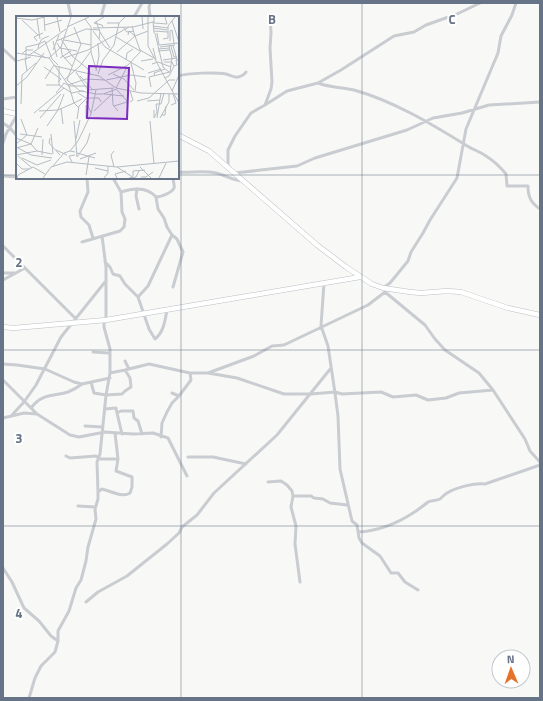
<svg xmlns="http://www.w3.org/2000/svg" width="543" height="701" font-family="'Titillium Web',sans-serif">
<rect width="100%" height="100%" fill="#f8f9f6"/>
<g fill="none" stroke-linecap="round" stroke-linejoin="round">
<defs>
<path id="secondary" d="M 3,111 L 17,114
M 178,135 L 209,151 L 317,245 L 346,267 L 372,284 L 383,288 L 410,292 L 421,293 L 447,291 L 461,292 L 508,308 L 540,315
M 3,327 L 14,328 L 106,320 L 360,277"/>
</defs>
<!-- secondary casing -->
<use href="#secondary" stroke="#bbbfc4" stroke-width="5.5"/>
<!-- street -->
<path stroke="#c9ccd0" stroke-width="3" d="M 68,3 L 71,17
M 101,17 L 105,3
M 134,17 L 142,3
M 150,17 L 149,7 L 150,3
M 3,49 L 17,62
M 178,76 C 188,73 215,72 226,74 C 230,75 234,78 238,77 C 242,76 244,75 246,72
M 318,83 C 331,88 342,87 354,90 C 393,101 430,123 464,144 C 471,149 479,151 486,156 C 494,161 501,168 506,174 L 507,186 L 528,186 C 528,197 531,203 540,209
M 3,99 L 17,97
M 265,105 L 287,91 L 318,83 L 341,70 L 394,36 L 414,32 L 426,25 L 457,14 L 480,3
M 3,123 L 10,128 L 17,136
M 3,143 L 6,134 L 17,115
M 228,167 L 228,150 L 235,136 L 251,113 L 265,105 L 271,89 L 272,82 L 270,48 L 271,33 L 270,15
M 178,172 C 191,173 203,170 216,173 C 225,175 235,181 243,181
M 235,173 L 297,166 L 315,158 L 407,130 L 433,118 L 462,113 L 489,105 L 540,102
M 3,176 L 17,177
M 87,178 L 88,192 L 80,211 L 81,217 L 89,225 L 93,238
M 137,189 L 136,196 L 139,209
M 121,192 C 133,188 147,186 156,197 C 160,197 172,193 174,188 C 175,186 173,181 173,178
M 156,197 L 158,209 L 164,218 L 167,227 L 172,235 L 177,239 L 183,252 L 173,287
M 102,236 L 106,267 L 106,320
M 82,242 L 120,231 L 124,227 L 125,219 L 122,212 L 121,192 L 113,178
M 3,246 L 76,319
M 105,262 L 110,267 L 113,274 L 120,276 L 125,284 L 138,297 L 149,329 L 155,339 C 164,332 165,320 167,310
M 3,273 L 15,273
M 3,280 L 25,268
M 324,283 L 321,326 L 328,346 L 335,393 L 338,416 L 340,469 L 352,521 L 357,525 L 359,538 L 362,543 L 380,556 L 391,573 L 398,573 L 405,582 L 418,590
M 383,288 L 390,283 L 408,261 L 411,252 L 423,233 L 430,220 L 457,178 L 466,129 L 498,53 L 501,36 L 512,15 L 516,3
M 385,292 L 425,325 L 435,339 L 445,350 L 479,373 L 493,390 L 525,439 L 530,451 L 540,462
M 138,297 L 148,286 L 172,235
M 93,352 L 109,353
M 125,361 L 129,369
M 3,364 L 17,365 L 45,369 L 74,382 L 82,384 L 110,378
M 110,373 L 125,370 L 149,364 L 190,373 L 208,373 L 254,356 L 272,346 L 284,345 L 368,305 L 389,289
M 208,373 L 237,378 L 284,394 L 311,394 L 335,392 L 342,394 L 381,392 L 393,397 L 416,395 L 428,400 L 446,398 L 459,393 L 493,390
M 3,380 L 37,414 L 70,435 L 79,437 L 105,432 L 133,434 L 153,433 L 168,438 L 187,476
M 91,382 L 94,393 L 106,395 L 122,394 L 125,391 L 131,387 L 130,378 L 125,370
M 172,393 L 179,396
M 31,408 C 42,393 52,397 68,392 C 73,390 78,387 82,384
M 105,409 L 116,408 L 117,413 L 121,411 L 133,411 L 134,418 L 138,421 L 142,434
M 117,413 L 122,434
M 12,415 L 24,402 L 36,385 L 61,337 L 105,282
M 3,418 L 24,413 L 37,414
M 85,426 L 102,427
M 161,437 L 162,423 L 167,412 L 172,403 L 179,396 L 191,380 L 190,373
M 66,456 L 70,458 L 96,456 L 99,458
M 188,457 L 213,457 L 246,464
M 99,459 L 118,459
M 268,482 L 281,481 L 287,485 L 292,491 L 293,496 L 291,507 L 296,526 L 295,544 L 300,582
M 98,492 L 102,489 C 111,491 122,498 130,493 L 132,487 L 132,477 L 116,471 L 118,459 L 115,433
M 293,496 L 311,496 L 314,498 L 323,499 L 330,503 L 347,505
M 78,506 L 95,507
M 358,532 C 378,531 396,524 413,513 C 418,510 423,506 428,502 C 432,500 436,501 440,499 C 442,497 444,495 447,493 C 457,487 474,483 485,484 L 540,465
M 3,568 L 12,582 L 24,608 L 39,621 L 51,636 L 58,641
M 86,602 L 98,592 L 127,576 L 167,544 L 179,533 L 182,527 L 197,515 L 214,493 L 277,435 L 331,368
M 29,698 L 35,678 L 41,666 L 55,652 L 58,641 L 58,631 L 69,611 L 76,588 L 81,580 L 86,561 L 88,547 L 96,519 L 95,509 L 98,499 L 98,492 L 97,462 L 100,454 L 106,395 L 110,373 L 110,349 L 104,327 L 104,321"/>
<!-- secondary -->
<use href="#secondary" stroke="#fff" stroke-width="4.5"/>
</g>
<!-- grid -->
<path fill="none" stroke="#677488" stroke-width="1" stroke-opacity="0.55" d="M 181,3 L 181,698M 362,3 L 362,698M 3,175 L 17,175M 178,175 L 540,175M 3,350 L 540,350M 3,526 L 540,526"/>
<!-- overview -->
<g transform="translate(16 16)">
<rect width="163" height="163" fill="#f8f9f6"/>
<path fill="none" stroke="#b5bcc3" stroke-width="1" d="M 28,1 L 29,15M 41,1 L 44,16M 126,1 L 127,13M 132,1 L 132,30 L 149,62M 138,1 L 138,7 L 151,8 L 149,1M 0,2 L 16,4 L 29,1M 21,3 L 24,23M 69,3 L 75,11 L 75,36 L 80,53M 6,4 L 22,19M 80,5 L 84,16 L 83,23M 137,5 L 138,17M 156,5 L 163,26M 91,7 L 103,7 L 109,1M 29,9 L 46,4M 137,10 L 152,12M 51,11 L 73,1M 58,11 L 65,28 L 51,64 L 64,75 L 68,75M 87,11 L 86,9 L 78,7 L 88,1M 107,11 L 111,16 L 118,15M 77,12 L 117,11 L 137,6M 137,12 L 151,14M 77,15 L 89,31 L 128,54M 138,15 L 152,16M 84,16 L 94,32M 139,17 L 147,51 L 153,56M 141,17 L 143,29 L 163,27M 112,19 L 113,15 L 119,20 L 132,15M 119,20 L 124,34 L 138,42M 100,21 L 124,35M 45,23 L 56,40 L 72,53 L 75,59M 147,23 L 152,22 L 152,10 L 159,1M 48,24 L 75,29M 21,25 L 18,21 L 27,17M 37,25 L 41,41M 40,25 L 70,13 L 84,14M 154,25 L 154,15 L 156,14 L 158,27M 41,27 L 44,32 L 61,35M 23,28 L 26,23 L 33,20M 157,29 L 161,44M 155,30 L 158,41 L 161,41M 45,31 L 46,39 L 56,50M 144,31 L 159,29M 22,32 L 23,28 L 29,25 L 36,43 L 42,49M 137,32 L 140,44M 142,33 L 154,32M 37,34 L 43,19M 142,35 L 154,34M 18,36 L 30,42M 101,36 L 119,20 L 116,10M 0,37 L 33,42 L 39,50 L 83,60 L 100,72 L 125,77 L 163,78M 6,38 L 10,34 L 17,34M 12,40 L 50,13M 33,42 L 45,31 L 55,1M 44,42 L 55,35M 48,42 L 72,34 L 113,11M 9,43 L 11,55M 10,44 L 10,31 L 23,28M 110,44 L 111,37 L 117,33M 147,44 L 161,42M 163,44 L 160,44 L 161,49 L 158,50 L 153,60 L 149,62 L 163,87M 1,45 L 15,41M 125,45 L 137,43M 148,46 L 156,46 L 158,50M 115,47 L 120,67 L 119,75M 136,48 L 142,46 L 155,51M 39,50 L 53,70 L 58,87 L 66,83M 28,51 L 45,63 L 42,66M 80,55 L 83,40 L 82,27M 60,56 L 72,74 L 98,72M 132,57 L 145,53M 82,58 L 87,44 L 98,29 L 103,7M 97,58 L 108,63 L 118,74M 92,59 L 112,49 L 125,35M 64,60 L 77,74M 139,60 L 138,57 L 149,53M 29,63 L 38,49M 48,64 L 64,50 L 75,35M 90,64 L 115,59 L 130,61M 48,67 L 52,69 L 70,63 L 89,64M 30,69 L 43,69 L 43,50M 43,69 L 56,77 L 65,75 L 80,78M 0,70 L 11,61 L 28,37M 52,70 L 73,70M 135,71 L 133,61 L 154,56 L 156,42 L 153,30M 96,72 L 97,89 L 102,95M 100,72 L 111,51M 101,74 L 112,86M 156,75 L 163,59M 40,77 L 48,67M 62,77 L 70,82 L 83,82 L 85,86M 80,78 L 87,78 L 101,73M 88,78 L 108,80M 70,85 L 75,97M 121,85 L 133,82 L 153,64 L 159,64M 131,85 L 144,84M 114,86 L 117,84 L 114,75M 5,88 L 6,59 L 20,47M 155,89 L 160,87 L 157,78M 98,90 L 111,86M 45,92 L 47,108M 138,94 L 138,102 L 141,96M 23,95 L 42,94 L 48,78M 78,95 L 96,78M 141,96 L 140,88 L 145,88 L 148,77M 18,97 L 48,72M 146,99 L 149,99 L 150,90M 24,102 L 45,78M 70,102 L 70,89M 141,102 L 145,77M 144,102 L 153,86 L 153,78M 61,103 L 63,90 L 72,81M 58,105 L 61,141M 134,105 L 138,148M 31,110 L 42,94 L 58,87 L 63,92M 4,118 L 26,121M 35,118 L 37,138M 0,122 L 15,128 L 21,135M 34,122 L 33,127 L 44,139M 60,123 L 64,104M 0,128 L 11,119 L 5,103M 0,132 L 15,128 L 22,112M 2,132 L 15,139 L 36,142M 40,134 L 51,139M 54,135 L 62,125 L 75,98 L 80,74M 98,135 L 95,139 L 98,151M 61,137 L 79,142M 0,139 L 21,135 L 36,138M 26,139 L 27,123M 2,140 L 16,152M 61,141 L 71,127 L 74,117M 6,142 L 21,149 L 35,144M 64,143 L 80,137M 56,146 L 53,140 L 59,139M 0,147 L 6,153 L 13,153M 37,150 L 48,137 L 54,135 L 59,136M 101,151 L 118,162M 124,151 L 135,162M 79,152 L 92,155M 70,159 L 73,141M 117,160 L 117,155 L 129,154M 125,161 L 130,161 L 137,156M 1,162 L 2,159 L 17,151 L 29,158M 27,162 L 35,151 L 51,146 L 101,151 L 163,145M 88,162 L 92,157 L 92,150M 101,162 L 99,158 L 110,155M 113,162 L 120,161 L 123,155M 143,162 L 150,147"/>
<path fill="#7b2cbf" fill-opacity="0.15" stroke="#7b2cbf" stroke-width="2" d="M 73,50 L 113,52 L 111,103 L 71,102 Z"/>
<rect width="163" height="163" fill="none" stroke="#677488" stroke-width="2"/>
</g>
<g font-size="13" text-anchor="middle" font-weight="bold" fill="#677488" stroke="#fff" stroke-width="4" stroke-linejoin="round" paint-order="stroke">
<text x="272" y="24">B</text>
<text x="452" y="24">C</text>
<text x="19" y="267">2</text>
<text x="19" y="443">3</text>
<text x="19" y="618">4</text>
</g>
<!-- border -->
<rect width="543" height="701" fill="none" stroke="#677488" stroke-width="8"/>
<!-- north arrow -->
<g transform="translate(511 669) rotate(358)"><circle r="19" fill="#ffffff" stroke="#c2c7cf"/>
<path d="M0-3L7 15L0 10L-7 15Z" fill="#e5722a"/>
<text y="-6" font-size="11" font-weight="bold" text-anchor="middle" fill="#677488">N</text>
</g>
</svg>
